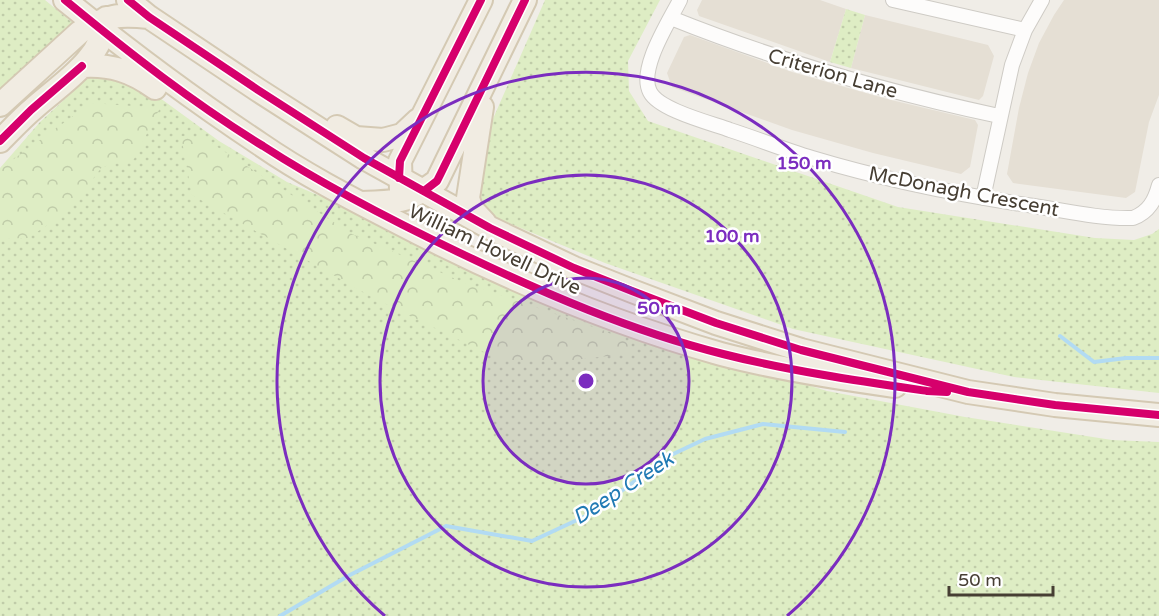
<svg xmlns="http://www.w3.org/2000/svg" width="1159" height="616" font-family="'Varela Round',sans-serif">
<defs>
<pattern id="grass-dots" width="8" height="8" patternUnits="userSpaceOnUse" patternTransform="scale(1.5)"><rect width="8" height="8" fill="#deedc4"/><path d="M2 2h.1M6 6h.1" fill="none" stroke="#c0cca9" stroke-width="1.8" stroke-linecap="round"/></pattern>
<pattern id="forest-crowns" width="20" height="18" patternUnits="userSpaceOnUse" patternTransform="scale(1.5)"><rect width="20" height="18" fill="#deedc4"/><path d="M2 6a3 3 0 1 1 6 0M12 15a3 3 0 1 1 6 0" fill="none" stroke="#c0cca9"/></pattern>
</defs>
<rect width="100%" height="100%" fill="#f0ede7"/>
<!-- residential -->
<path fill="#e5dfd4" d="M 702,0 L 820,0 L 846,9 L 830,62 L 699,16 L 697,10 Z
M 1064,0 L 1159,0 L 1159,95 L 1149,122 L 1135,192 L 1126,198 L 1013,183 L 1007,174 L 1019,108 L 1028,73 L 1039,43 L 1054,15 Z
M 865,15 L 988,45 L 994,56 L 983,96 L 979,100 L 851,68 Z
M 690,35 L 792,72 L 887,99 L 975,120 L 978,125 L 970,167 L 961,174 L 873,153 L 792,130 L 672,87 L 667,73 L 684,37 Z"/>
<!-- grass -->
<path fill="url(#grass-dots)" d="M 0,0 L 45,0 L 74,24 L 0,96 Z
M 545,0 L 660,0 L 628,61 L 629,91 L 648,121 L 898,207 L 1095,238 L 1134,240 L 1152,234 L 1159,229 L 1159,393 L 1014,377 L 793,329 L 605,263 L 492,216 L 480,205 L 478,180 L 485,137 Z
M 846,9 L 865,15 L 851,68 L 830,62 Z
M 93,73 L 138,82 L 219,141 L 287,182 L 663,341 L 827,391 L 965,417 L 1112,440 L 1159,442 L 1159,616 L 0,616 L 0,168 L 40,122 Z"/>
<!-- forest -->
<path fill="url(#forest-crowns)" d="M 91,103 L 160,108 L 134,159 L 102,167 L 76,201 L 46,226 L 28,238 L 0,239 L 0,169 Z
M 181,136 L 205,139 L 352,234 L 465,283 L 605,331 L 629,343 L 635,353 L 564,361 L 500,360 L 372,297 L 192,195 Z"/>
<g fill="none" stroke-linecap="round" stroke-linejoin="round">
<!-- stream -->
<path stroke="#b2dbf3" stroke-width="4" d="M 1060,336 L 1094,362 L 1126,358 L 1159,358
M 280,616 L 348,576 L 446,526 L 532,541 L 590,514 L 669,456 L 705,439 L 763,424 L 845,432"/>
<defs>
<path id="street" d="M 680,0 C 669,22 638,69 650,92 C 659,110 711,123 730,130 C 758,139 785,150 812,158 C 885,180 960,195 1034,206 C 1066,211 1101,219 1133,218 C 1149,212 1155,200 1159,185
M 893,0 L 1025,30
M 671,18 C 778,61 887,92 999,116
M 983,198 L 1012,65 L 1025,30 L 1042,0"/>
<path id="primary" d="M 65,0 C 128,51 192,99 260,144 C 302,173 348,197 393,220 C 498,275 607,322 721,354 C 778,369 837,378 895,386
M 128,0 L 149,17 L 258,90 L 364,158 L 490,228 L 574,268 L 632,291 L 716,323 L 801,350 L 968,392 L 1055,405 L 1159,415
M 82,66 C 110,64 132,71 155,88
M 0,105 L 80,32 C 107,15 118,14 149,17
M 482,107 L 468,198 L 471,208 L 485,223
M 337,127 L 356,138 L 383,140 L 402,135 L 418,120
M 0,141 C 11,130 22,118 34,108 C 62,83 103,59 106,18
M 401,190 L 400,161 L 481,0
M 362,203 C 398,201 406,204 437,181 L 525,0"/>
</defs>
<!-- street casing -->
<use href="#street" stroke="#cecbc5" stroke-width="16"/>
<!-- primary casing -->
<use href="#primary" stroke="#d4c9b3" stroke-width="26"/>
<!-- street -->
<use href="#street" stroke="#fdfcfb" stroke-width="14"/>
<!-- primary -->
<use href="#primary" stroke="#f1ece2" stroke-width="22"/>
<defs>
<path id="cycleway" d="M 65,0 C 128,52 193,103 263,146 C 325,186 391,220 458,252 C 543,293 631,331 723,354 C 790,371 859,381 927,391 L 947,392
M 128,0 L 149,17 L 258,90 L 364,158 L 490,228 L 574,268 L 632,291 L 716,323 L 801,350 L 968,392 L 1055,405 L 1159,415
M 0,141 L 31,110 L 82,66
M 399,178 L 400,161 L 481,0
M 424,191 L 437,181 L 441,173 L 525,0"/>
</defs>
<!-- cycleway casing -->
<use href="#cycleway" stroke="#fff" stroke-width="11"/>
<!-- cycleway -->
<use href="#cycleway" stroke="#d6006c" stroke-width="8"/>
</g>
<!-- distance rings -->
<circle cx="586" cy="381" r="103" fill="#7b2cbf" fill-opacity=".12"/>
<g fill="none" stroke="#7b2cbf" stroke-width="3">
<circle cx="586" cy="381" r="103"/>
<circle cx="586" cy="381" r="206"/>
<path d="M385 616A309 309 0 1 1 787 616"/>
</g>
<g text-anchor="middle" stroke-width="5" stroke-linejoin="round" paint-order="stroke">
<!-- street labels -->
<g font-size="20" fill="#463e33" stroke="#fff">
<text transform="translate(833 73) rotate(16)" y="7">Criterion Lane</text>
<text transform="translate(964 191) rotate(11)" y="7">McDonagh Crescent</text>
<text transform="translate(495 249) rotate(25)" y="7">William Hovell Drive</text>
</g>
<!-- water labels -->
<g font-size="21" font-style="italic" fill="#207ab4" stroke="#fff">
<text transform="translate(623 488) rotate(-33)" y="7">Deep Creek</text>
</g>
</g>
<circle cx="586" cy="381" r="9" fill="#7b2cbf" stroke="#fff" stroke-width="3"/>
<g font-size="18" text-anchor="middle" font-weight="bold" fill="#7b2cbf" stroke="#fff" stroke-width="5" stroke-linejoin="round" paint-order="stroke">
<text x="804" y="169">150 m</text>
<text x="732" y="242">100 m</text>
<text x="659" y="314">50 m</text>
</g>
<!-- scale -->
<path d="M949 586v9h104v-9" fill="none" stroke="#463e33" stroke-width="3"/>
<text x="958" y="586" font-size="18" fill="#463e33" stroke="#ffffff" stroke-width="4.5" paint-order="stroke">50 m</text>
</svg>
